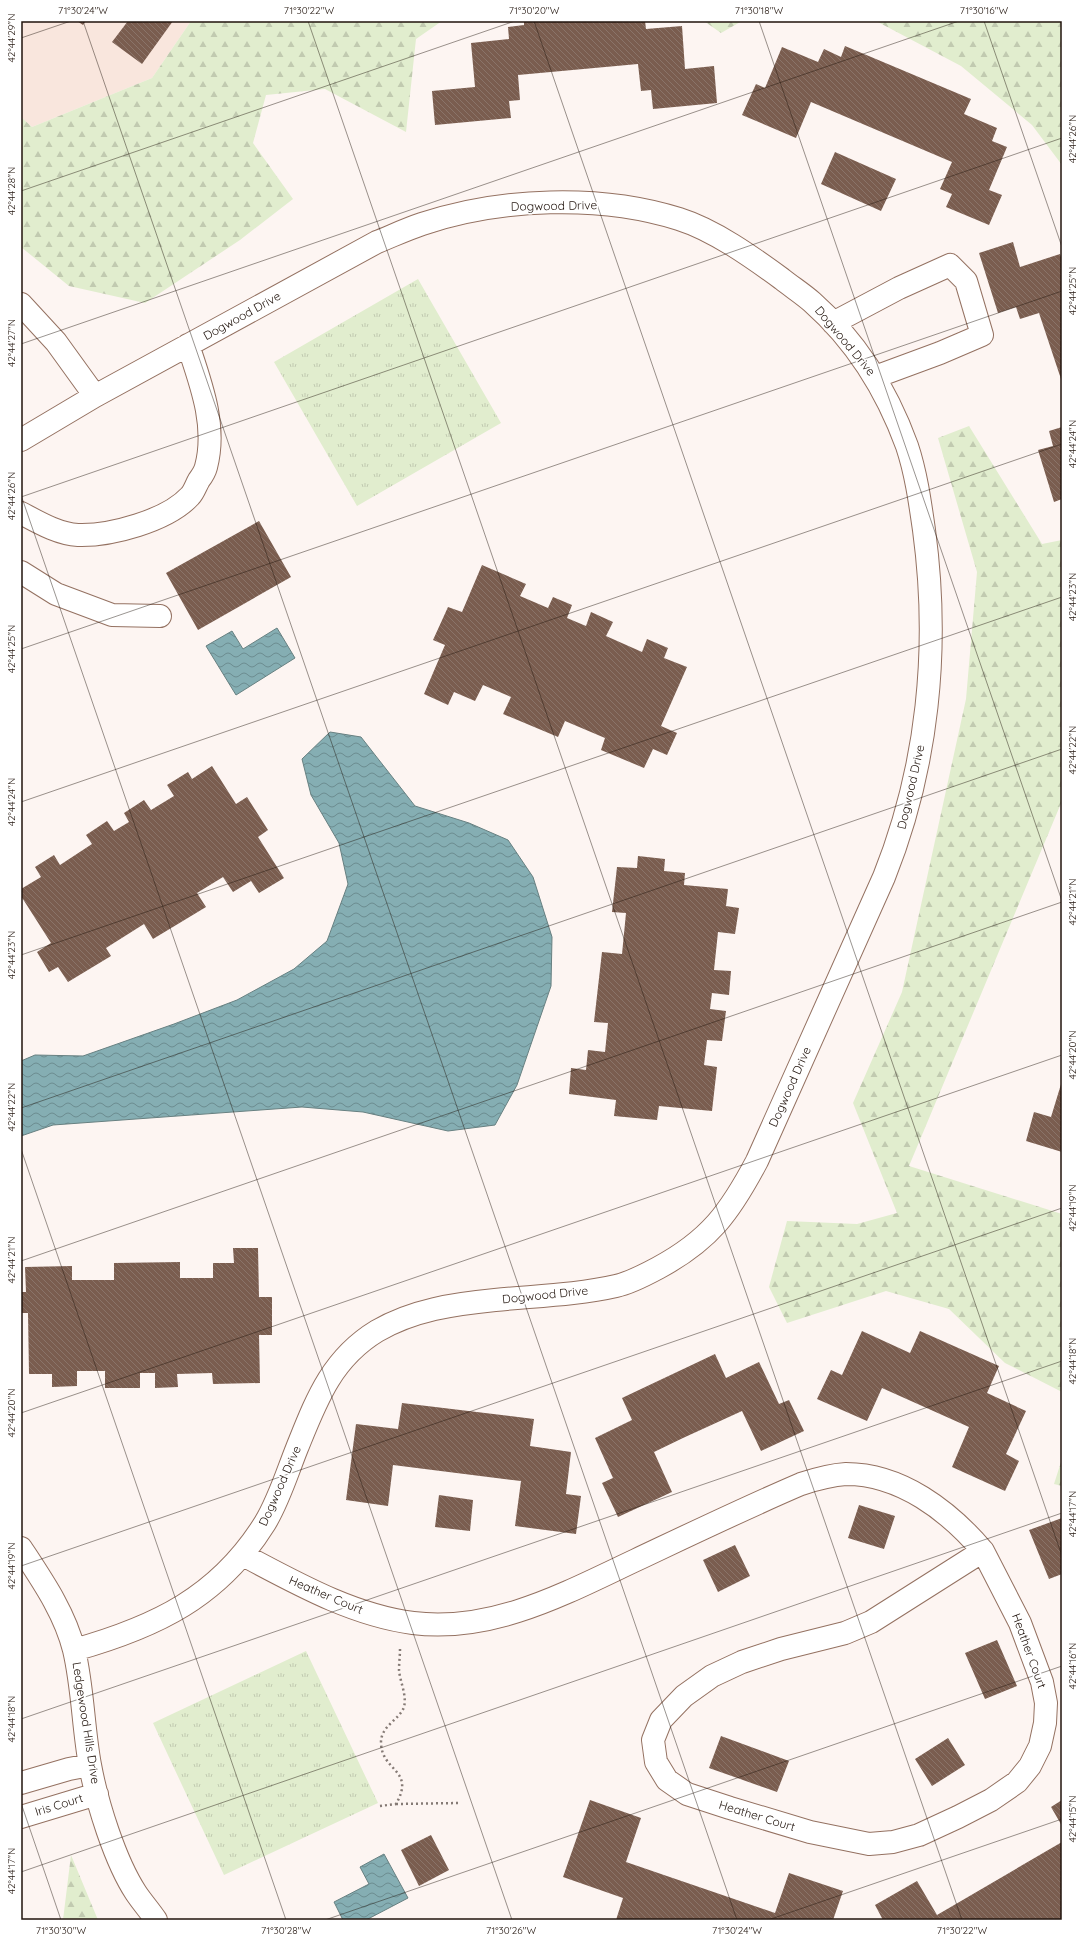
<svg xmlns="http://www.w3.org/2000/svg" width="1083" height="1941" font-family="Quicksand,sans-serif">
<defs>
<pattern id="forest-firs" width="22" height="20" patternUnits="userSpaceOnUse"><rect width="22" height="20" fill="#e1edce"/><path d="M5 1l3.5 6h-7zM16 11l3.5 6h-7z" fill="#c1cab0"/></pattern>
<pattern id="park-tufts" width="24" height="20" patternUnits="userSpaceOnUse"><rect width="24" height="20" fill="#e1edce"/><path d="M3 7l-1-3M5 7V3M7 7l1-3M15 17l-1-3M17 17v-4M19 17l1-3" fill="none" stroke="#c1cab0"/></pattern>
<pattern id="water-waves" width="16" height="10" patternUnits="userSpaceOnUse"><rect width="16" height="10" fill="#85aeb3"/><path d="M0 5q4-4 8 0t8 0" fill="none" stroke="#6c8c90"/></pattern>
<pattern id="building-back-hatch" width="6" height="6" patternUnits="userSpaceOnUse"><rect width="6" height="6" fill="#7a5d4f"/><path d="M-1 5l2 2M0 0l6 6M5-1l2 2" fill="none" stroke="#8a7469"/></pattern>
</defs>
<rect width="100%" height="100%" fill="#fdf5f2"/>
<!-- built -->
<path fill="#f9e6dd" d="M 21,21 L 191,21 L 152,78 L 32,127 L 21,117 Z"/>
<!-- forest -->
<path fill="url(#forest-firs)" d="M 191,21 L 442,21 L 416,39 L 406,132 L 325,89 L 266,95 L 253,143 L 293,199 L 240,240 L 145,303 L 69,286 L 21,247 L 21,117 L 32,127 L 152,78 Z
M 704,21 L 742,21 L 721,33 Z
M 876,21 L 1062,21 L 1062,165 L 1032,125 L 961,66 Z
M 969,426 L 1042,544 L 1062,540 L 1062,801 L 909,1166 L 1062,1214 L 1062,1392 L 1005,1363 L 949,1309 L 886,1291 L 787,1323 L 769,1287 L 787,1221 L 857,1224 L 897,1213 L 853,1103 L 902,992 L 966,699 L 977,572 L 938,438 Z
M 1062,1459 L 1062,1486 L 1054,1484 Z
M 71,1855 L 98,1920 L 63,1920 Z"/>
<!-- park -->
<path fill="url(#park-tufts)" d="M 418,279 L 501,423 L 357,506 L 274,362 Z
M 306,1651 L 378,1803 L 224,1875 L 153,1723 Z"/>
<!-- water -->
<path fill="url(#water-waves)" stroke="#678081" d="M 277,628 L 295,658 L 236,695 L 206,646 L 232,631 L 243,649 Z
M 330,732 L 361,737 L 415,806 L 469,823 L 508,840 L 533,877 L 552,937 L 551,986 L 517,1085 L 495,1125 L 448,1131 L 363,1112 L 302,1107 L 53,1125 L 21,1136 L 21,1061 L 35,1055 L 83,1056 L 174,1024 L 237,1000 L 294,969 L 327,941 L 348,884 L 339,843 L 311,795 L 302,759 Z
M 384,1854 L 408,1898 L 366,1920 L 343,1920 L 334,1902 L 369,1884 L 360,1867 Z"/>
<!-- building -->
<path fill="url(#building-back-hatch)" d="M 77,21 L 86,21 L 83,25 Z
M 128,21 L 173,21 L 142,64 L 112,42 Z
M 524,21 L 645,21 L 646,29 L 682,26 L 685,69 L 714,66 L 717,103 L 653,109 L 651,90 L 641,91 L 638,64 L 518,75 L 520,100 L 509,101 L 511,118 L 435,125 L 432,91 L 475,87 L 471,43 L 509,39 L 508,27 L 524,25 Z
M 845,46 L 971,99 L 964,114 L 997,128 L 992,141 L 1007,147 L 989,190 L 1002,195 L 989,225 L 946,207 L 952,194 L 940,189 L 952,162 L 811,102 L 796,138 L 742,115 L 756,84 L 765,88 L 782,47 L 818,62 L 824,49 L 841,57 Z
M 835,152 L 896,179 L 881,211 L 821,184 Z
M 1013,242 L 1020,267 L 1060,254 L 1062,259 L 1062,382 L 1039,313 L 1020,319 L 1016,307 L 998,313 L 979,253 Z
M 1062,427 L 1062,499 L 1054,502 L 1038,450 L 1053,446 L 1049,431 Z
M 259,521 L 291,577 L 198,630 L 166,573 Z
M 482,565 L 526,584 L 520,596 L 548,608 L 553,597 L 572,605 L 567,618 L 586,626 L 591,612 L 613,622 L 606,636 L 642,652 L 647,639 L 668,648 L 664,658 L 687,667 L 661,726 L 677,733 L 667,755 L 653,749 L 644,768 L 601,750 L 605,738 L 565,721 L 558,737 L 503,714 L 511,697 L 483,685 L 475,701 L 454,692 L 448,705 L 424,694 L 445,645 L 433,640 L 448,607 L 462,612 Z
M 212,766 L 236,804 L 247,797 L 268,830 L 258,837 L 284,878 L 259,893 L 251,881 L 233,892 L 223,877 L 197,893 L 206,907 L 153,939 L 144,924 L 106,948 L 111,956 L 68,982 L 58,967 L 49,972 L 37,952 L 51,943 L 21,896 L 21,889 L 41,877 L 35,867 L 54,855 L 60,865 L 92,844 L 86,835 L 107,821 L 114,831 L 129,822 L 124,813 L 144,800 L 151,810 L 174,796 L 167,785 L 188,772 L 192,779 Z
M 638,856 L 665,859 L 664,871 L 685,873 L 684,885 L 728,889 L 726,906 L 739,908 L 735,934 L 718,932 L 714,970 L 731,971 L 729,995 L 712,993 L 710,1009 L 726,1011 L 722,1041 L 707,1040 L 704,1065 L 717,1067 L 712,1111 L 659,1106 L 657,1120 L 614,1116 L 616,1100 L 569,1094 L 571,1068 L 586,1070 L 588,1050 L 605,1052 L 608,1023 L 594,1022 L 602,952 L 622,954 L 626,913 L 612,912 L 617,867 L 637,868 Z
M 1062,1081 L 1062,1152 L 1026,1141 L 1034,1112 L 1051,1117 Z
M 233,1248 L 258,1248 L 259,1297 L 272,1297 L 272,1335 L 259,1335 L 260,1383 L 213,1384 L 212,1373 L 177,1374 L 178,1387 L 155,1388 L 155,1373 L 140,1373 L 140,1388 L 105,1388 L 105,1371 L 77,1371 L 77,1386 L 52,1387 L 52,1374 L 29,1374 L 28,1313 L 21,1313 L 21,1292 L 26,1292 L 25,1267 L 72,1266 L 72,1280 L 114,1280 L 114,1263 L 180,1262 L 180,1278 L 213,1278 L 213,1263 L 234,1263 Z
M 862,1331 L 910,1353 L 920,1331 L 999,1366 L 987,1393 L 1026,1411 L 1006,1454 L 1019,1461 L 1005,1491 L 952,1467 L 969,1427 L 882,1388 L 867,1421 L 817,1399 L 831,1370 L 842,1375 Z
M 715,1354 L 726,1378 L 759,1362 L 779,1404 L 789,1400 L 804,1431 L 761,1451 L 742,1411 L 683,1438 L 654,1452 L 672,1492 L 618,1517 L 602,1483 L 613,1478 L 595,1438 L 632,1420 L 622,1398 Z
M 402,1403 L 534,1419 L 530,1446 L 571,1452 L 566,1494 L 581,1496 L 576,1534 L 515,1526 L 521,1481 L 393,1465 L 388,1506 L 346,1500 L 356,1424 L 398,1429 Z
M 439,1495 L 473,1500 L 470,1531 L 435,1527 Z
M 859,1505 L 895,1516 L 884,1549 L 848,1538 Z
M 1062,1518 L 1062,1574 L 1049,1579 L 1029,1530 Z
M 735,1545 L 750,1576 L 718,1592 L 703,1560 Z
M 997,1640 L 1017,1686 L 985,1699 L 965,1653 Z
M 721,1736 L 789,1761 L 777,1792 L 709,1768 Z
M 948,1738 L 965,1765 L 932,1786 L 915,1759 Z
M 590,1800 L 641,1818 L 626,1862 L 775,1913 L 789,1873 L 843,1891 L 833,1920 L 616,1920 L 623,1898 L 563,1877 Z
M 1062,1800 L 1062,1826 L 1051,1807 Z
M 431,1835 L 449,1870 L 419,1886 L 401,1850 Z
M 1062,1842 L 1062,1920 L 883,1920 L 875,1905 L 917,1881 L 937,1915 Z"/>
<g fill="none" stroke-linecap="round" stroke-linejoin="round">
<defs>
<path id="minor" d="M 21,304 L 56,342 L 95,396
M 833,323 L 899,288 L 950,265 L 966,281 L 982,335 L 940,353 L 875,377
M 21,440 L 95,396 L 377,242 C 392,236 407,229 422,224 C 500,198 600,194 679,219 C 714,230 752,257 782,279 C 792,287 803,294 812,302 C 856,341 887,391 907,446 C 916,473 920,502 924,530 C 940,648 928,767 884,877 L 757,1161 C 730,1212 710,1240 658,1268 C 645,1275 630,1283 616,1286 C 577,1295 535,1296 495,1300 C 454,1304 413,1310 377,1331 C 331,1359 316,1401 297,1448 C 287,1473 279,1500 265,1523 C 219,1597 156,1627 74,1650
M 21,513 C 38,522 58,534 78,535 C 110,536 167,521 190,496 C 194,492 196,485 199,480 C 202,476 205,471 206,467 C 217,426 201,384 188,345
M 21,572 L 56,594 L 112,615 L 160,616
M 21,1548 C 42,1580 65,1613 74,1650 C 83,1688 83,1727 90,1765 C 97,1803 115,1861 136,1893 C 142,1902 150,1911 156,1920
M 243,1555 C 296,1583 352,1615 413,1623 C 493,1633 566,1593 636,1560 C 691,1534 745,1508 801,1484 C 816,1479 830,1475 846,1474 C 901,1474 949,1511 983,1551 L 871,1622 L 845,1633 L 781,1649 L 742,1662 L 712,1676 L 684,1696 L 661,1720 L 653,1740 L 656,1762 L 667,1780 L 687,1794 L 730,1808 L 810,1832 L 869,1844 L 893,1842 L 919,1835 L 958,1817 L 991,1800 L 1017,1782 L 1030,1766 L 1040,1746 L 1045,1723 L 1046,1703 L 1042,1682 L 1020,1623 L 983,1551
M 21,1783 L 69,1769 L 90,1765
M 21,1817 L 97,1794"/>
</defs>
<!-- minor casing -->
<use href="#minor" stroke="#947161" stroke-width="24"/>
<!-- path -->
<path stroke="#857a75" stroke-width="2.5" stroke-dasharray="2 3" stroke-linecap="butt" d="M 396,1804 L 459,1803
M 380,1806 L 396,1804 C 416,1769 381,1772 381,1742 C 381,1726 400,1719 404,1707 C 407,1695 400,1682 399,1670 C 399,1663 400,1656 400,1649"/>
<!-- minor -->
<use href="#minor" stroke="#fff" stroke-width="22"/>
</g>
<!-- ticks -->
<path fill="none" stroke="#20130c" stroke-width="1" stroke-opacity="0.45" d="M 83,21 L 737,1920M 308,21 L 962,1920M 534,21 L 1062,1556M 759,21 L 1062,901M 984,21 L 1062,247M 21,38 L 71,21M 21,191 L 515,21M 21,344 L 959,21M 21,495 L 512,1920M 21,497 L 1062,138M 21,649 L 1062,291M 21,802 L 1062,444M 21,955 L 1062,597M 21,1108 L 1062,749M 21,1149 L 286,1920M 21,1261 L 1062,902M 21,1413 L 1062,1055M 21,1566 L 1062,1208M 21,1719 L 1062,1361M 21,1803 L 61,1920M 21,1872 L 1062,1513M 325,1920 L 1062,1666M 768,1920 L 1062,1819"/>
<g text-anchor="middle" stroke-width="3.5" stroke-linejoin="round" paint-order="stroke">
<!-- street labels -->
<g font-size="12" fill="#20130c" stroke="#fff">
<text transform="translate(554 206) rotate(-1)" y="4">Dogwood Drive</text>
<text transform="translate(242 316) rotate(-29)" y="4">Dogwood Drive</text>
<text transform="translate(845 341) rotate(50)" y="4">Dogwood Drive</text>
<text transform="translate(911 787) rotate(-77)" y="4">Dogwood Drive</text>
<text transform="translate(790 1087) rotate(-66)" y="4">Dogwood Drive</text>
<text transform="translate(545 1295) rotate(-6)" y="4">Dogwood Drive</text>
<text transform="translate(280 1486) rotate(-66)" y="4">Dogwood Drive</text>
<text transform="translate(326 1595) rotate(23)" y="4">Heather Court</text>
<text transform="translate(1029 1651) rotate(70)" y="4">Heather Court</text>
<text transform="translate(86 1723) rotate(81)" y="4">Ledgewood Hills Drive</text>
<text transform="translate(59 1805) rotate(-17)" y="4">Iris Court</text>
<text transform="translate(757 1816) rotate(17)" y="4">Heather Court</text>
</g>
</g>
<!-- border -->
<rect width="1083" height="1941" fill="none" stroke="#ffffff" stroke-width="44"/>
<rect x="22" y="22" width="1039" height="1897" fill="none" stroke="#20130c" stroke-width="1.5"/>
<g font-size="10" text-anchor="middle" fill="#20130c">
<text x="83" y="14">71°30'24"W</text>
<text x="309" y="14">71°30'22"W</text>
<text x="534" y="14">71°30'20"W</text>
<text x="759" y="14">71°30'18"W</text>
<text x="984" y="14">71°30'16"W</text>
<text transform="translate(11 38) rotate(-90)" y="4">42°44'29"N</text>
<text transform="translate(1072 139) rotate(-90)" y="4">42°44'26"N</text>
<text transform="translate(11 191) rotate(-90)" y="4">42°44'28"N</text>
<text transform="translate(1072 291) rotate(-90)" y="4">42°44'25"N</text>
<text transform="translate(11 343) rotate(-90)" y="4">42°44'27"N</text>
<text transform="translate(1072 444) rotate(-90)" y="4">42°44'24"N</text>
<text transform="translate(11 496) rotate(-90)" y="4">42°44'26"N</text>
<text transform="translate(1072 597) rotate(-90)" y="4">42°44'23"N</text>
<text transform="translate(11 649) rotate(-90)" y="4">42°44'25"N</text>
<text transform="translate(1072 750) rotate(-90)" y="4">42°44'22"N</text>
<text transform="translate(11 802) rotate(-90)" y="4">42°44'24"N</text>
<text transform="translate(1072 902) rotate(-90)" y="4">42°44'21"N</text>
<text transform="translate(11 955) rotate(-90)" y="4">42°44'23"N</text>
<text transform="translate(1072 1055) rotate(-90)" y="4">42°44'20"N</text>
<text transform="translate(11 1107) rotate(-90)" y="4">42°44'22"N</text>
<text transform="translate(1072 1208) rotate(-90)" y="4">42°44'19"N</text>
<text transform="translate(11 1260) rotate(-90)" y="4">42°44'21"N</text>
<text transform="translate(1072 1361) rotate(-90)" y="4">42°44'18"N</text>
<text transform="translate(11 1413) rotate(-90)" y="4">42°44'20"N</text>
<text transform="translate(1072 1514) rotate(-90)" y="4">42°44'17"N</text>
<text transform="translate(11 1566) rotate(-90)" y="4">42°44'19"N</text>
<text transform="translate(1072 1666) rotate(-90)" y="4">42°44'16"N</text>
<text transform="translate(11 1719) rotate(-90)" y="4">42°44'18"N</text>
<text transform="translate(1072 1819) rotate(-90)" y="4">42°44'15"N</text>
<text transform="translate(11 1871) rotate(-90)" y="4">42°44'17"N</text>
<text x="61" y="1934">71°30'30"W</text>
<text x="286" y="1934">71°30'28"W</text>
<text x="511" y="1934">71°30'26"W</text>
<text x="737" y="1934">71°30'24"W</text>
<text x="962" y="1934">71°30'22"W</text>
</g>
</svg>
